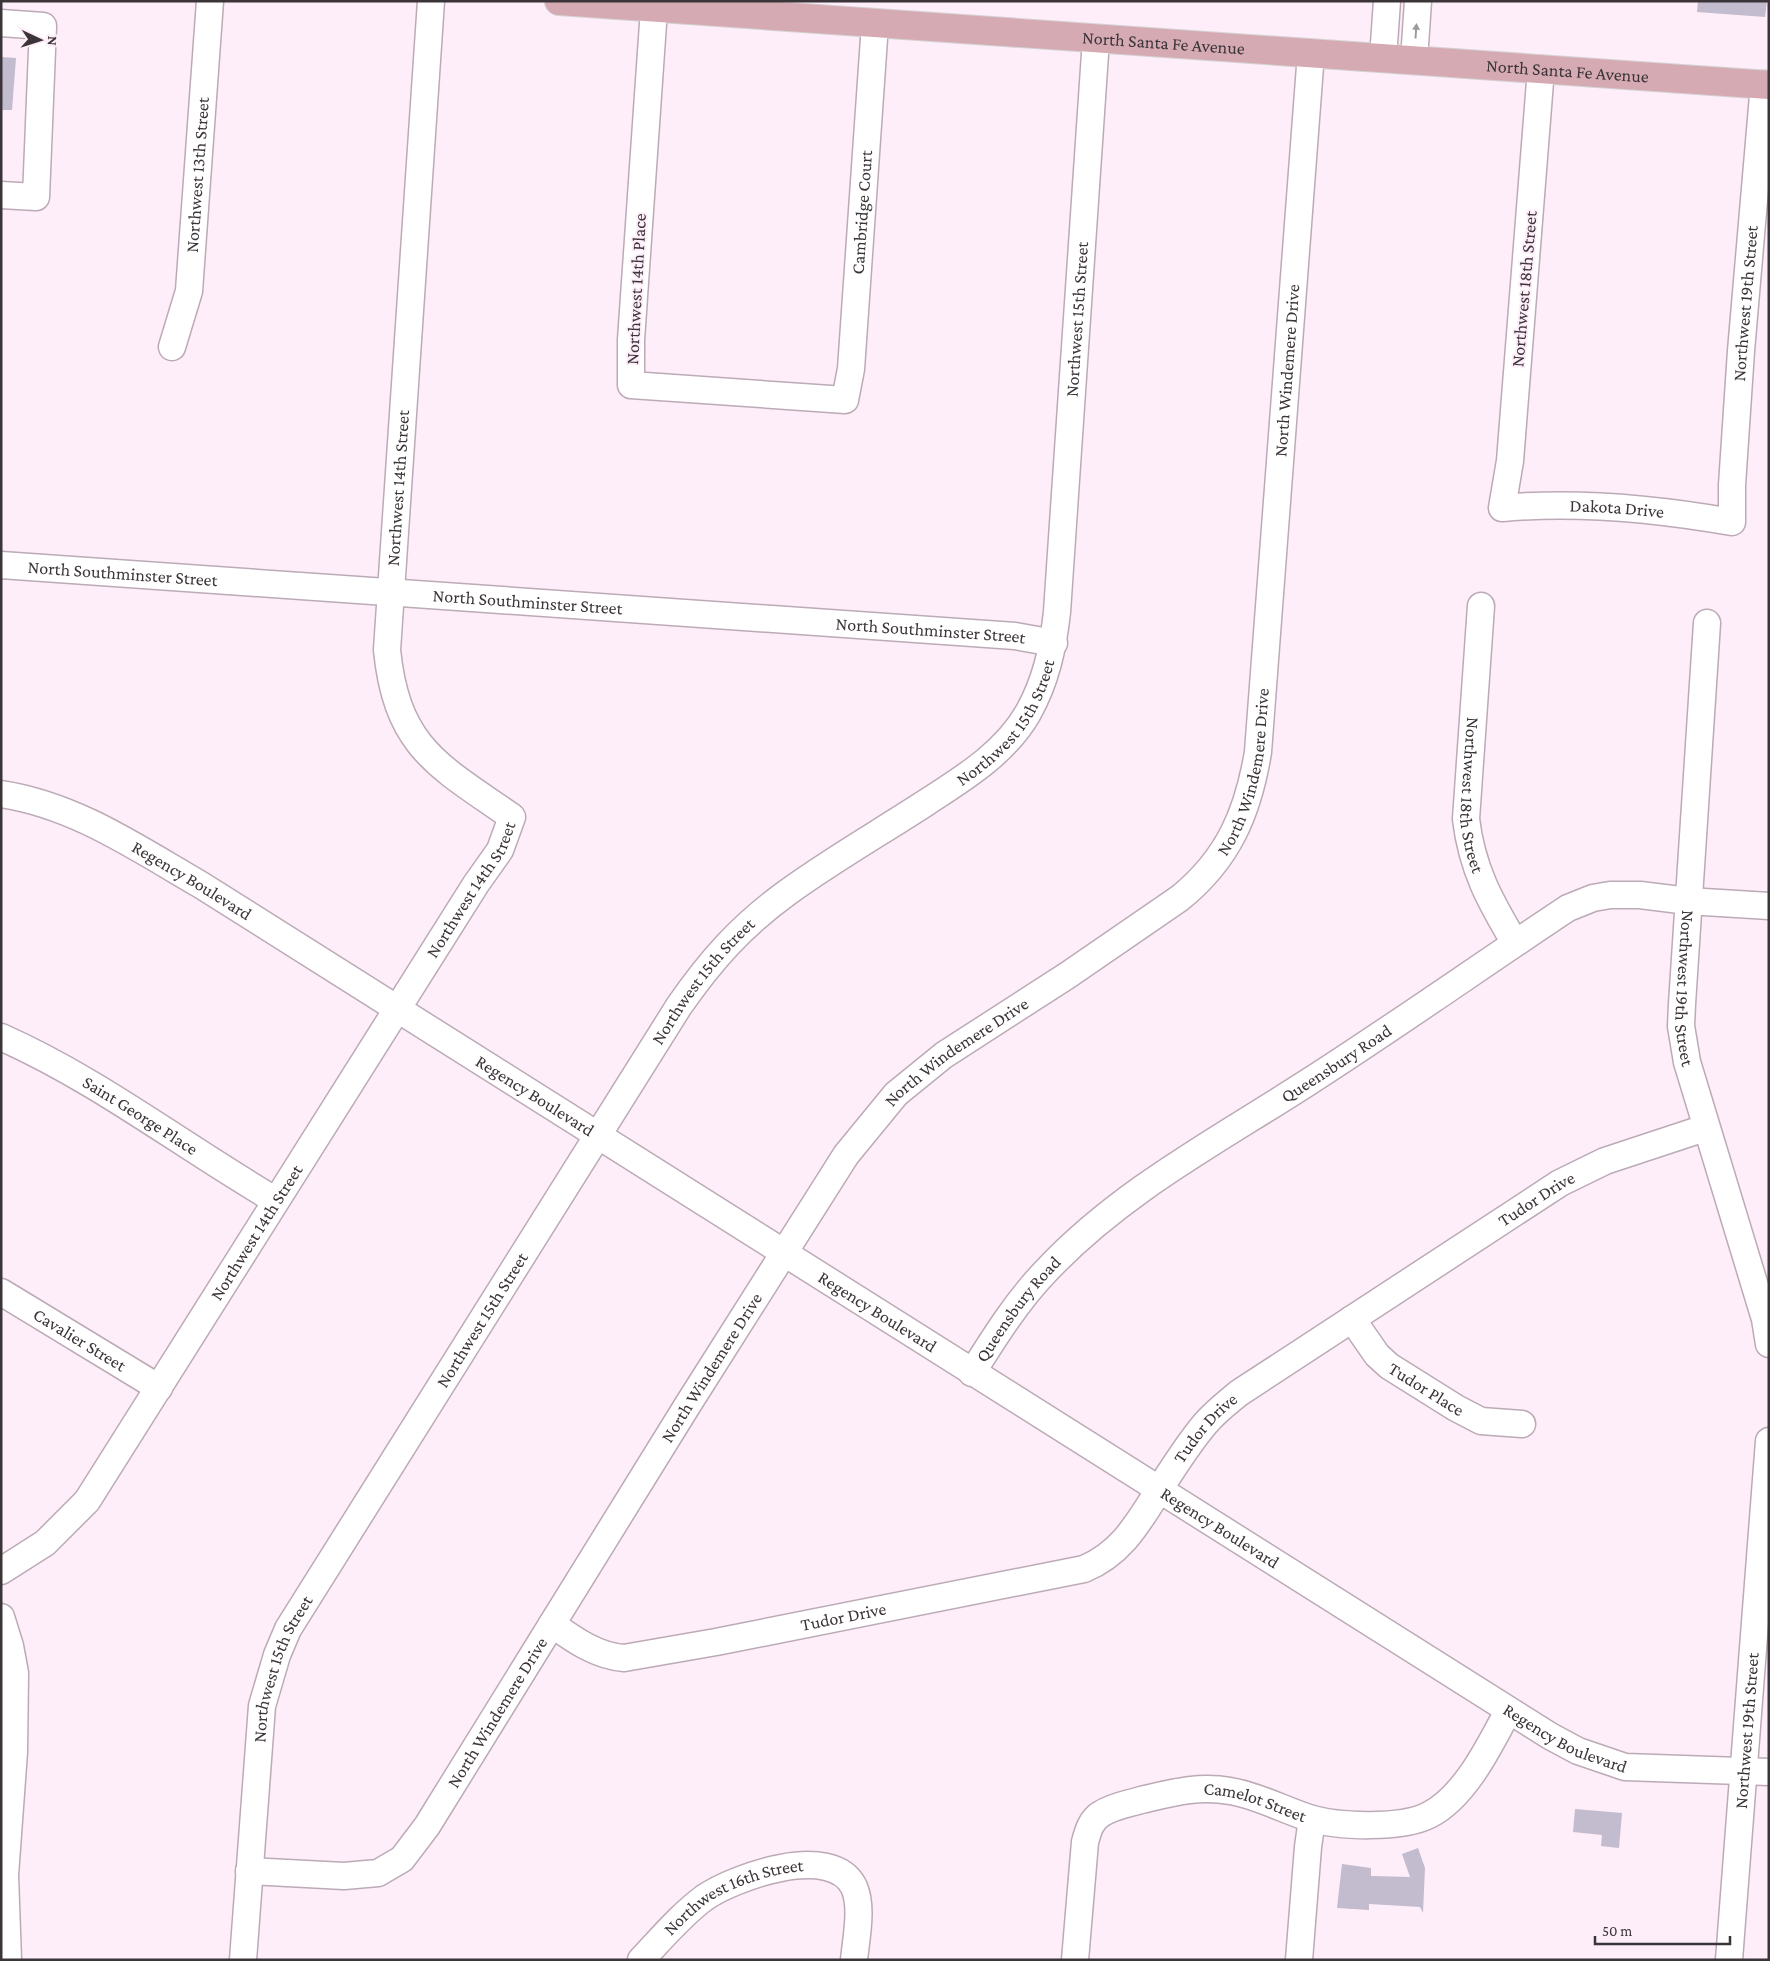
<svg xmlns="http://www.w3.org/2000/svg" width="1770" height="1961" font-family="'Crimson Pro',serif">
<rect width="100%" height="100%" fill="#fdeef9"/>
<!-- building -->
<path fill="#c3bbce" d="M 1698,1 L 1767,1 L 1765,17 L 1697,12 Z
M 1,57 L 16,58 L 12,110 L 1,110 Z
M 1575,1809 L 1622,1813 L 1619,1848 L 1601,1846 L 1602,1835 L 1573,1832 Z
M 1418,1848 L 1425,1868 L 1423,1913 L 1420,1907 L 1369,1904 L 1369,1910 L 1337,1908 L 1342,1864 L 1371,1868 L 1371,1876 L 1410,1877 L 1402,1854 Z"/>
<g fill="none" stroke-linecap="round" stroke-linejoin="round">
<defs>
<g id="minor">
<path id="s1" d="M 654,9 L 631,340 L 631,385 L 845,400 L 851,369 L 875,24"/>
<path d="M 1,23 L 43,26 L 36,197 L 1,195"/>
<path d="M 1383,58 L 1387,1"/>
<path d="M 1414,60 L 1418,1"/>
<path id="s2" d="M 1541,69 L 1510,461 L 1502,508 C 1577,501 1658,509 1732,522 L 1732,485 L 1741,351 L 1764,84"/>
<path id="s3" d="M 172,347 L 189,291 L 210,1"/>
<path id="s4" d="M 1,565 L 1015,636 L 1054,643"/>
<path id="s5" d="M 1481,606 L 1466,819 C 1472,869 1490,901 1515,943"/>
<path id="s6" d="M 1707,623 L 1682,1004 L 1681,1026 L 1687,1062 L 1765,1319 L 1769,1344"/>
<path id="s7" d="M 1,794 C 75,805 137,848 201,885 L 1550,1736 L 1578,1751 L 1625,1767 L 1769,1772"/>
<path id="s8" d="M 1,1037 C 98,1080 184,1147 275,1200"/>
<path id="s9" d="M 1,1292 L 159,1388"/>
<path id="s10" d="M 1352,1319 L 1377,1355 L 1389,1366 L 1456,1408 L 1481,1421 L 1522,1424"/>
<path id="s11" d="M 972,1373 C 994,1338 1017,1301 1046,1271 C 1121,1191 1219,1140 1310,1081 C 1397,1025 1482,965 1568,908 L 1593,898 L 1610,895 L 1640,895 L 1688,901 L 1769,906"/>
<path id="s12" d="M 1,1571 L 45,1543 L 87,1501 L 476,884 L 500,850 L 512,817 C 439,766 397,748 387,650 L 431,1"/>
<path d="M 1,1617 L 10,1646 L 15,1673 L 14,1752 L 5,1875 L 8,1960"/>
<path id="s13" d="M 552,1624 C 574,1640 597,1656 624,1658 L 716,1642 L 1084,1569 C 1122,1553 1138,1523 1159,1490 C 1173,1468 1188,1444 1205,1424 C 1215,1412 1227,1403 1239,1393 L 1560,1183 L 1605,1161 L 1705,1128"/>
<path id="s14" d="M 249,1871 L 344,1876 L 378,1873 L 402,1859 L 427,1826 L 687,1406 L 846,1155 L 896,1094 L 944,1055 L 1068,975 L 1180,898 C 1228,859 1248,813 1258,752 L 1311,53"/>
<path id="s15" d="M 243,1960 L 262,1706 L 277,1655 L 288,1629 L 679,1006 C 711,960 741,926 788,892 C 832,860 881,832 927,802 C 964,778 1005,753 1028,713 C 1046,681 1053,648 1057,612 L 1096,39"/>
<path id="s16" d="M 641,1960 C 661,1939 680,1916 704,1898 C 734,1877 832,1842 854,1887 C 863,1907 856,1939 854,1960"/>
<path id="s17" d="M 1075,1960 L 1085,1842 C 1088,1831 1091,1820 1101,1814 C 1113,1806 1128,1804 1141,1800 C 1171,1793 1199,1785 1230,1791 C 1256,1795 1284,1810 1309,1818 C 1338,1827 1402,1829 1429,1815 C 1465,1797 1490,1745 1508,1711"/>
<path d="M 1299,1960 L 1308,1847 L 1312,1819"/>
<path id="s18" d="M 1729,1960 L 1769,1441"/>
</g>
<g id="major">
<path id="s19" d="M 559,1 L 1769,85"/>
</g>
</defs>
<!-- minor casing -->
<use href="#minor" stroke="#bcaab7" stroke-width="29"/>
<!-- major casing -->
<use href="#major" stroke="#d4d2d3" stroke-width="30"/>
<!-- minor -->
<use href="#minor" stroke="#fff" stroke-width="26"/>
<!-- major -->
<use href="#major" stroke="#d5aab3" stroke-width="28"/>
</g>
<!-- one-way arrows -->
<defs><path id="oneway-solid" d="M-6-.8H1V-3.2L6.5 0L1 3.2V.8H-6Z" transform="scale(1.25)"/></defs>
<use fill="#9d9a9c" href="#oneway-solid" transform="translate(1416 31) rotate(-86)"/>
<g text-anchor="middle" stroke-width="4" stroke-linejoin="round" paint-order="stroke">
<!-- street labels -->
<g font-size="18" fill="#3b3439" stroke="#fdeef9">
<text dy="6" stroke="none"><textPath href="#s19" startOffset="606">North Santa Fe Avenue</textPath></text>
<text dy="6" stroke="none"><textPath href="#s19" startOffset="1011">North Santa Fe Avenue</textPath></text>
<text dy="6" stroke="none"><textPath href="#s3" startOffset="175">Northwest 13th Street</textPath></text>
<text dy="6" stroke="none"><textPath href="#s1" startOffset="780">Cambridge Court</textPath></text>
<text transform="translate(636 289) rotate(-87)" y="6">Northwest 14th Place</text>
<text transform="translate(1524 289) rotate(-85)" y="6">Northwest 18th Street</text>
<text dy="6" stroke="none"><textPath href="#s2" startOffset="891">Northwest 19th Street</textPath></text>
<text dy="6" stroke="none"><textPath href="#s15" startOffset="1931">Northwest 15th Street</textPath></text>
<text dy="6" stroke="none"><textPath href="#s14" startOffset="1966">North Windemere Drive</textPath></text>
<text dy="6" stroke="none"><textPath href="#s12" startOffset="1299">Northwest 14th Street</textPath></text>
<text dy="6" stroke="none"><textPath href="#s2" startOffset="556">Dakota Drive</textPath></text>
<text dy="6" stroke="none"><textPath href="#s4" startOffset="122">North Southminster Street</textPath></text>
<text dy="6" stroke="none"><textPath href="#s4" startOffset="528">North Southminster Street</textPath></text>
<text dy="6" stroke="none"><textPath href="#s4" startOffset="932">North Southminster Street</textPath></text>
<text dy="6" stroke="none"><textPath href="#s15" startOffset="1511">Northwest 15th Street</textPath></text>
<text dy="6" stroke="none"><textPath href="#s14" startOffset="1561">North Windemere Drive</textPath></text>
<text dy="6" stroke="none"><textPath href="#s5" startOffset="190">Northwest 18th Street</textPath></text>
<text dy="6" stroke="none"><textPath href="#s7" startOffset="211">Regency Boulevard</textPath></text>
<text dy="6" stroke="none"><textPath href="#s12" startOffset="834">Northwest 14th Street</textPath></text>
<text dy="6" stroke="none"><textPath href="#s15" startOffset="1106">Northwest 15th Street</textPath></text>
<text dy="6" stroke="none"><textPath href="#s6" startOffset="366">Northwest 19th Street</textPath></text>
<text dy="6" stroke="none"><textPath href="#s14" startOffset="1142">North Windemere Drive</textPath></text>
<text dy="6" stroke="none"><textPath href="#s11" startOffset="484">Queensbury Road</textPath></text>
<text dy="6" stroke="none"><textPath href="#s7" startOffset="616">Regency Boulevard</textPath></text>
<text dy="6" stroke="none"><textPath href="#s8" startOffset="160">Saint George Place</textPath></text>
<text dy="6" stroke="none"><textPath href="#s13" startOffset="1142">Tudor Drive</textPath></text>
<text dy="6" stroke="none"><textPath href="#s12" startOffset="429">Northwest 14th Street</textPath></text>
<text dy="6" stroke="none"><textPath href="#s11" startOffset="79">Queensbury Road</textPath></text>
<text dy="6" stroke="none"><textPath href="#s7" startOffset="1021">Regency Boulevard</textPath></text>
<text dy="6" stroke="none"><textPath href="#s15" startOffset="701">Northwest 15th Street</textPath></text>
<text dy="6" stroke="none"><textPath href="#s9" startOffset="92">Cavalier Street</textPath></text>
<text dy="6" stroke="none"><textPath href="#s14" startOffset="738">North Windemere Drive</textPath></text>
<text dy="6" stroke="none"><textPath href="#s10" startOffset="104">Tudor Place</textPath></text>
<text dy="6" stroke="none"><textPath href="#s13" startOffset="738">Tudor Drive</textPath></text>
<text dy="6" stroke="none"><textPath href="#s7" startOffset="1426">Regency Boulevard</textPath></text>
<text dy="6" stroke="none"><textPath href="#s13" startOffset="304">Tudor Drive</textPath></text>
<text dy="6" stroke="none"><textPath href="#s15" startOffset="296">Northwest 15th Street</textPath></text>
<text dy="6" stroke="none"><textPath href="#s14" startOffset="332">North Windemere Drive</textPath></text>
<text dy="6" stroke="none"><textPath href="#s18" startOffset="230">Northwest 19th Street</textPath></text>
<text dy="6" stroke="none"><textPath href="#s7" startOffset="1831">Regency Boulevard</textPath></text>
<text dy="6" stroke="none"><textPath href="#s17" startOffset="311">Camelot Street</textPath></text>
<text dy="6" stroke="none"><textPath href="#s16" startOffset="116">Northwest 16th Street</textPath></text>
</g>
</g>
<!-- border -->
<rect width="1770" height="1961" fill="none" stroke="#3b3439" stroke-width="5"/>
<!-- north arrow -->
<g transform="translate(40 40) rotate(94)" stroke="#fdeef9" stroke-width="4" paint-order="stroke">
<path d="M0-4L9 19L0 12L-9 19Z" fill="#3b3439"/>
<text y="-8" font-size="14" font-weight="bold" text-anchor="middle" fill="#3b3439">N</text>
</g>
<!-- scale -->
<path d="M1595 1936v8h135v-8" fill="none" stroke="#3b3439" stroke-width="2.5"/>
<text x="1602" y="1936" font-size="15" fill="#3b3439" stroke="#fdeef9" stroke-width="4" paint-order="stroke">50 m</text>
</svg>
